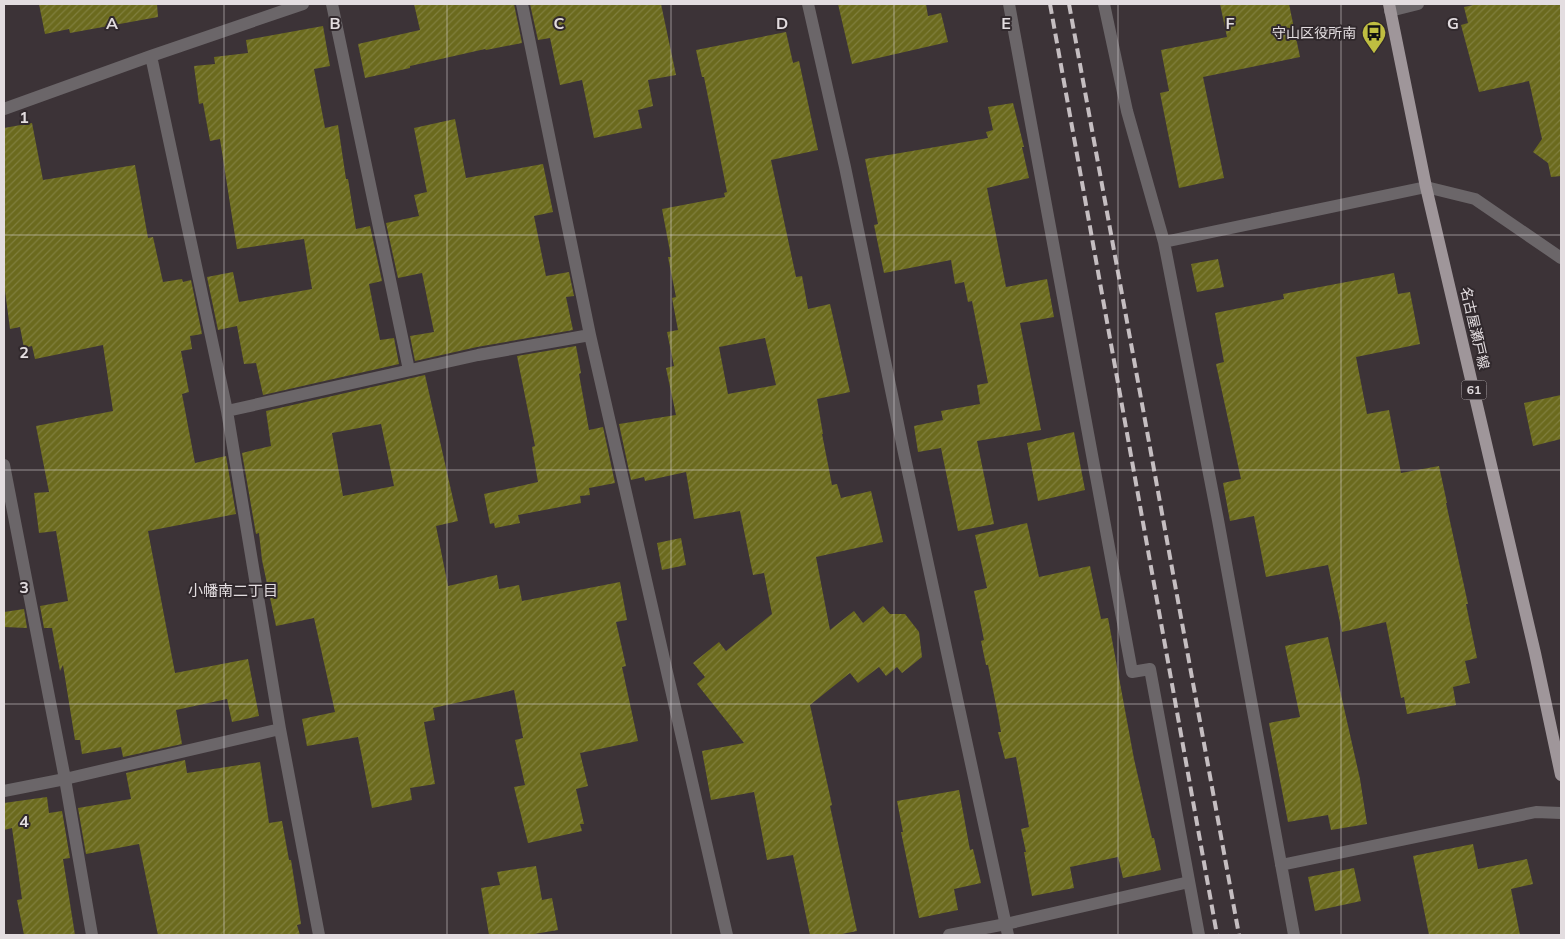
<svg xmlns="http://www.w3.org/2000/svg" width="1565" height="939" font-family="Mulish,'Noto Sans JP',sans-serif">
<defs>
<pattern id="building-hatch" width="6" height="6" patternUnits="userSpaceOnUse" patternTransform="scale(1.25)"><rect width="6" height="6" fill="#6b6a1e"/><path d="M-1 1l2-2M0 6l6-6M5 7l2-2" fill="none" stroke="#807f3e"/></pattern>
</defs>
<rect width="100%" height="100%" fill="#3c3337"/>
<!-- building -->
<path fill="url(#building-hatch)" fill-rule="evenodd" d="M 39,4 L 157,4 L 158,17 L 70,33 L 69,29 L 45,34 Z
M 414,4 L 514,4 L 522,43 L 486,50 L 485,49 L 410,66 L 410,68 L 365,78 L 358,44 L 420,30 Z
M 530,4 L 661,4 L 676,75 L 648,80 L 653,106 L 638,110 L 642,128 L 594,138 L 582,80 L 560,85 L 550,38 L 538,40 Z
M 838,4 L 926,4 L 928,16 L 941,13 L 948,42 L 852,64 Z
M 1220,4 L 1289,4 L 1300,57 L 1203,77 L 1224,178 L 1179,188 L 1160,93 L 1169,91 L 1161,50 L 1227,37 Z
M 1478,4 L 1561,4 L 1561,176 L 1551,177 L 1548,163 L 1533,152 L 1542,139 L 1529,81 L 1479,92 L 1461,25 L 1468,23 L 1464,7 Z
M 323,26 L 330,66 L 314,69 L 325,128 L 338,125 L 346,179 L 348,179 L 356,229 L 370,226 L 382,281 L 369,284 L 380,340 L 394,338 L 399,364 L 263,395 L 256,363 L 244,364 L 237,326 L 218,330 L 207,277 L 233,272 L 239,302 L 312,289 L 304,239 L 237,249 L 220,139 L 210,141 L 203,103 L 199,104 L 194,66 L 215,64 L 214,57 L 248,53 L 246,40 Z
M 786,32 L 793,63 L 799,61 L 818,150 L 771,160 L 796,277 L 802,276 L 808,309 L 830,304 L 850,392 L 817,399 L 823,434 L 822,434 L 832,485 L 837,484 L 841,498 L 871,491 L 883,542 L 816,557 L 830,630 L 854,611 L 863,623 L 883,606 L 890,614 L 905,614 L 919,632 L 922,657 L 902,673 L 897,667 L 886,676 L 879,667 L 858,683 L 850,673 L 810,705 L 832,805 L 830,806 L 857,931 L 837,935 L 810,935 L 793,855 L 767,860 L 754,792 L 711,800 L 702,751 L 744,743 L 697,684 L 705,677 L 693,663 L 719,642 L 726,651 L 772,614 L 764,573 L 753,575 L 740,511 L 694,519 L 686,472 L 645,481 L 644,477 L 631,480 L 619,424 L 676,415 L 666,368 L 674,366 L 667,332 L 678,330 L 672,298 L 676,297 L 668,257 L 671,257 L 662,209 L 725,197 L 724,193 L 727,192 L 704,77 L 702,77 L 696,50 ZM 765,338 L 776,385 L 728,394 L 719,347 Z
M 1013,103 L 1024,147 L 1022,147 L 1029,178 L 987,188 L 1006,287 L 1047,279 L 1054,317 L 1020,323 L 1041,430 L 977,441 L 994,524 L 958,531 L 941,448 L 918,452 L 914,426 L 943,420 L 941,411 L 980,404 L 977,385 L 988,383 L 972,301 L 968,302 L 964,282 L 955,284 L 951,260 L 884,273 L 874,225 L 878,224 L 865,159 L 988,138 L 986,132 L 993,130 L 988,107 Z
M 455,119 L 466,178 L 543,164 L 553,212 L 534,216 L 546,276 L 569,272 L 574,296 L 566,297 L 573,330 L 477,347 L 415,361 L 410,336 L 434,332 L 422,273 L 398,278 L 386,223 L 419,216 L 414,195 L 427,192 L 414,128 Z
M 32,123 L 43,180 L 135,165 L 148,238 L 153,237 L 163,282 L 182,279 L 183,282 L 191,280 L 202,334 L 190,336 L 192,349 L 181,351 L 189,392 L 182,394 L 195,463 L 226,456 L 236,514 L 148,531 L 175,673 L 248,659 L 259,716 L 232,722 L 227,699 L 176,710 L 182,744 L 123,757 L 121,747 L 82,754 L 80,740 L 75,740 L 63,665 L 60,671 L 52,628 L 44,628 L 40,606 L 68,601 L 56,531 L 39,533 L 34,493 L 49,492 L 36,426 L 113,411 L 103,345 L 35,359 L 32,346 L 24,348 L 20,327 L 10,329 L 4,283 L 4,128 Z
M 1218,259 L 1224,287 L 1197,292 L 1191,264 Z
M 1394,273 L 1398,294 L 1410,292 L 1420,344 L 1356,357 L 1367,414 L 1389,410 L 1401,473 L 1439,466 L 1447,503 L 1446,503 L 1468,604 L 1466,604 L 1477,658 L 1465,661 L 1470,683 L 1453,687 L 1456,705 L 1407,714 L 1404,697 L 1401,698 L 1386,622 L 1342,632 L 1328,565 L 1266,577 L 1254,516 L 1230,521 L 1223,483 L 1241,479 L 1216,364 L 1224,362 L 1215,313 L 1284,299 L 1283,294 Z
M 576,346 L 581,373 L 579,374 L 589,430 L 603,427 L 615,483 L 589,488 L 590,495 L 580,496 L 581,503 L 518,515 L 520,523 L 495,528 L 494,523 L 490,524 L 484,494 L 538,482 L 532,447 L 535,446 L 517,356 Z
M 425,375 L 458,521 L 436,526 L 448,586 L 497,575 L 499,589 L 519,585 L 522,601 L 620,582 L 627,620 L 616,622 L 626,666 L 622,667 L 638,741 L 580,753 L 588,786 L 576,789 L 584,824 L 580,824 L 582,831 L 528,843 L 514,787 L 525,785 L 515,740 L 523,738 L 514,690 L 433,708 L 435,720 L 424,722 L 435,784 L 410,788 L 412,800 L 372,808 L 358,737 L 307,746 L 302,719 L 335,712 L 314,618 L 276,626 L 262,560 L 259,533 L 256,534 L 242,453 L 271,446 L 266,411 ZM 381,424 L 394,486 L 343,496 L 332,433 Z
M 1561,395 L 1561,439 L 1533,446 L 1524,403 Z
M 1074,432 L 1085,490 L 1038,501 L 1027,443 Z
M 1027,523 L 1039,577 L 1090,566 L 1101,619 L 1108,618 L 1134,759 L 1152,838 L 1154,838 L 1161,870 L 1123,878 L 1118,857 L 1070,867 L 1074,888 L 1032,896 L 1024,852 L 1026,852 L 1021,829 L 1029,827 L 1016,757 L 1005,759 L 998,732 L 1001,732 L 998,715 L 988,665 L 986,665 L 981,641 L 984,640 L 974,591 L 987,588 L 975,535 Z
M 681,538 L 686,565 L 662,570 L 657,543 Z
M 24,609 L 27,628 L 4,627 L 4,612 Z
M 1328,637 L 1360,779 L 1367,824 L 1331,830 L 1328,815 L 1288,822 L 1269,723 L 1300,717 L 1285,646 Z
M 185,760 L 187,773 L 260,762 L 269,823 L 282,821 L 289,860 L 291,860 L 301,924 L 297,925 L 300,935 L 158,935 L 139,844 L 86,854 L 78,808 L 131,799 L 126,773 Z
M 959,790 L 970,850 L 973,849 L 981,883 L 954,889 L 958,910 L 919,918 L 901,832 L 903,832 L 897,801 Z
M 47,797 L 49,813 L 62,811 L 70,858 L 63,859 L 75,935 L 24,935 L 17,900 L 22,899 L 12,828 L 4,830 L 4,803 Z
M 1473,844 L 1478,869 L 1527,859 L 1533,884 L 1511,889 L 1520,935 L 1429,935 L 1413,856 Z
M 536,866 L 542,900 L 552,898 L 558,930 L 528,935 L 489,935 L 481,888 L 500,885 L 497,872 Z
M 1354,868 L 1361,901 L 1315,911 L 1308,877 Z"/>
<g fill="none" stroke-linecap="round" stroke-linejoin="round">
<!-- minor -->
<path stroke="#6b6669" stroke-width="12" d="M 332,4 L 409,370
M 522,4 L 590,335 L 727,935
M 808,4 L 845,167 L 904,453 L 1008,935
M 1009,4 L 1132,672 L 1150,669 L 1199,935
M 1104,4 L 1127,111 L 1164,242 L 1218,520 L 1294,935
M 1390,11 L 1418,4
M 151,56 L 227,411 L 280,729 L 319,935
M 4,109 L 151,56 L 303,4
M 1164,242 L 1426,187 L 1475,199 L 1561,258
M 227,411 L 478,355 L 590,335
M 4,465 L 65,779 L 92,935
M 4,791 L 65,779 L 280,729
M 1281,865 L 1536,812 L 1561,813
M 949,935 L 1006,924 L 1189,882"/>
<!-- primary -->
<path stroke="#9f969a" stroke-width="12" d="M 1389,4 L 1426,187 L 1535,653 L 1561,775"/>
<!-- rail -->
<path stroke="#c5bec1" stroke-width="4" stroke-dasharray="10 5" stroke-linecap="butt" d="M 1050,4 L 1217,935
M 1069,4 L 1239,935"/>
</g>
<!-- grid -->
<path fill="none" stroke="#e3dde0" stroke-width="1" stroke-opacity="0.55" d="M 224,4 L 224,935M 447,4 L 447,935M 671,4 L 671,935M 894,4 L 894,935M 1118,4 L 1118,935M 1341,4 L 1341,935M 4,235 L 1561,235M 4,470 L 1561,470M 4,704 L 1561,704"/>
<!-- icons -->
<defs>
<symbol id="bus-pin" viewBox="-11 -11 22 30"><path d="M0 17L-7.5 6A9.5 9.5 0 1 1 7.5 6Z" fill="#bfbe41" stroke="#31292d"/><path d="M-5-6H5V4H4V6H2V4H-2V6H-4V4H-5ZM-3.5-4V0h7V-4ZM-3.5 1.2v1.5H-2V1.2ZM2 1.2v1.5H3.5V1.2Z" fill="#111"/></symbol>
</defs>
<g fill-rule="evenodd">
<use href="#bus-pin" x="1360" y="19" width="28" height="38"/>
</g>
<g text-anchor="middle" stroke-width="4" stroke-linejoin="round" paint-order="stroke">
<!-- shield labels -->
<rect fill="#31292d" stroke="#aea7aa" stroke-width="1" x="1461.5" y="380.5" width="25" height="19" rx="4"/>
<g font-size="12" font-weight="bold" fill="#e3dde0">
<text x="1474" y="394">61</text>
</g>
<!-- poi labels -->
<g font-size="14" fill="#e3dde0" stroke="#31292d" text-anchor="end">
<text x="1356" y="38">守山区役所南</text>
</g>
<!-- street labels -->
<g font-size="14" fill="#e3dde0" stroke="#31292d">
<text transform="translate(1475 328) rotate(77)" y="5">名古屋瀬戸線</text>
</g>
<!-- neighbourhood labels -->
<g font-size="15" fill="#e3dde0" stroke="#31292d">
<text x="233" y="596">小幡南二丁目</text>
</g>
</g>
<g font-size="16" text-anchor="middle" font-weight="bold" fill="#e3dde0" stroke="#31292d" stroke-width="4" stroke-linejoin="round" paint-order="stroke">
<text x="112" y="29">A</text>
<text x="335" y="29">B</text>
<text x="559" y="29">C</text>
<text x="782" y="29">D</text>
<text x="1006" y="29">E</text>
<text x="1230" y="29">F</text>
<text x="1453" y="29">G</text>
<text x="24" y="123">1</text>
<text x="24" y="358">2</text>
<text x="24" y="593">3</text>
<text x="24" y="827">4</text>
</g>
<!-- border -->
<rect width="1565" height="939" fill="none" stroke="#e3dde0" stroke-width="10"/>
</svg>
